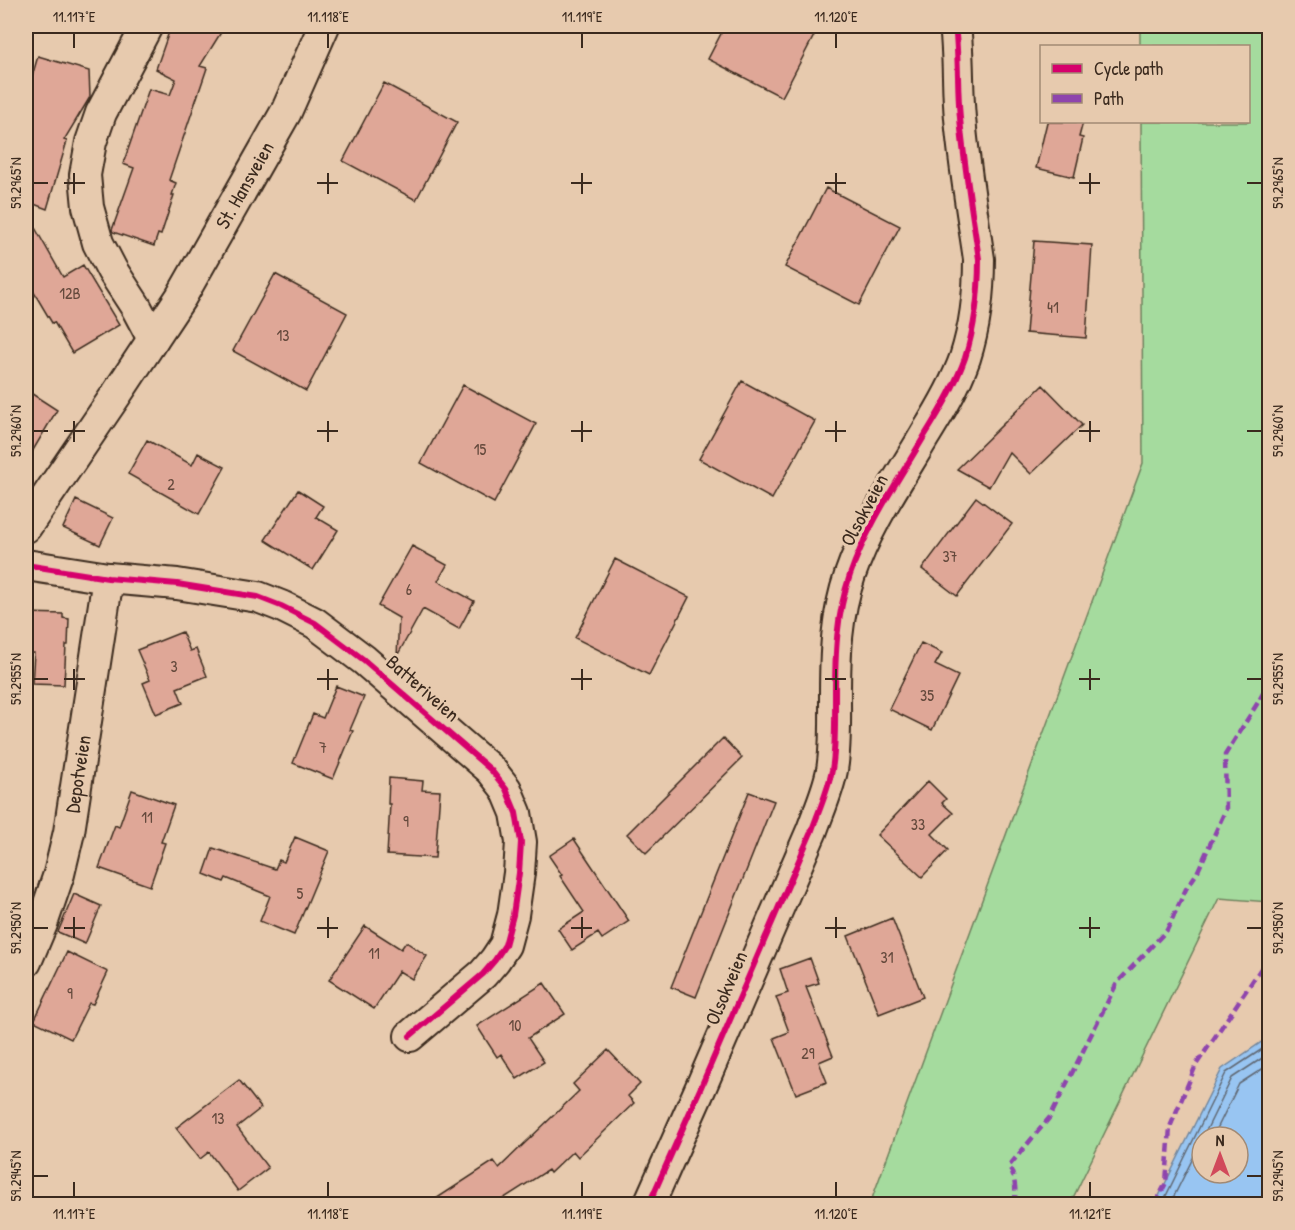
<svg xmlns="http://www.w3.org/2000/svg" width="1295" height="1230" font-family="'Patrick Hand',sans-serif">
<rect width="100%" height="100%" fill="#e7caae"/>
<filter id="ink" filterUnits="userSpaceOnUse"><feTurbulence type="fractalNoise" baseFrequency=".0167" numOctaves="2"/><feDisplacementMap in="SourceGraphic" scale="12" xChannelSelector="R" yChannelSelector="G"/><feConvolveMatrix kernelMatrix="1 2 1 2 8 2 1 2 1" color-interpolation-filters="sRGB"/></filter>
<g filter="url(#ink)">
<!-- green -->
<path fill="#a5db9e" stroke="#70825e" stroke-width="1.5" d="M 1140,26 L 1269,26 L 1269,902 L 1219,898 L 1070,1204 L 870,1204 L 1143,463 L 1141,122 L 1248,122 L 1248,46 L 1140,46 Z"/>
<!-- water -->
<path fill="#98c5f2" stroke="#73879d" stroke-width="1.5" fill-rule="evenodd" d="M 1269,1037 L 1269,1204 L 1155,1204 L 1222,1069 ZM 1202,1137 L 1238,1137 L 1238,1173 L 1202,1173 Z"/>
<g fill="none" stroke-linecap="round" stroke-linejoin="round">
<!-- shore -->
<path stroke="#606873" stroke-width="1.5" d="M 1203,1137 L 1232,1078 L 1270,1053
M 1213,1137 L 1239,1084 L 1270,1064
M 1162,1204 L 1226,1073 L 1270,1044
M 1170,1204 L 1202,1140"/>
</g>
<!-- building -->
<path fill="#dfa797" stroke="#3b2a1e" stroke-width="1.5" d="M 171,26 L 225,26 L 200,66 L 207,68 L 169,180 L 176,183 L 172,195 L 174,195 L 161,235 L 158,234 L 154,246 L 113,232 L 112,230 L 134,168 L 123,164 L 149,89 L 170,95 L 176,79 L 156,69 Z
M 725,26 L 819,26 L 782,97 L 708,59 Z
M 38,56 L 89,71 L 90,97 L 64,140 L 67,141 L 47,209 L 26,201 L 26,97 Z
M 384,83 L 457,122 L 416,200 L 343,161 Z
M 1047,122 L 1083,122 L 1079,137 L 1083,138 L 1074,177 L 1036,168 Z
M 826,188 L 900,226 L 859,305 L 785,267 Z
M 26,212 L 63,277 L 83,265 L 119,325 L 72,353 L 54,322 L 52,323 L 26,279 Z
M 1034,241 L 1092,245 L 1086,338 L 1026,333 Z
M 275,274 L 347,313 L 306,391 L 233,351 Z
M 742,381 L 815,421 L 772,499 L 699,459 Z
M 463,385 L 536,424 L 494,503 L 421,463 Z
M 1043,385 L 1082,425 L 1031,474 L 1009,452 L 989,487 L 957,469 Z
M 26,390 L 57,410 L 26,462 Z
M 147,440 L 192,465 L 198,453 L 225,467 L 199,514 L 128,474 Z
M 298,490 L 323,506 L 316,517 L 338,530 L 313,570 L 265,540 Z
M 976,497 L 1012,524 L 957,596 L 922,569 Z
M 76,500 L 113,518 L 100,545 L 63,528 Z
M 412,546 L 447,565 L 438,581 L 474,601 L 459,629 L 423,609 L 397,656 L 399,618 L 378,606 Z
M 615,559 L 689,597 L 649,675 L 575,638 Z
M 26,613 L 63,614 L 63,618 L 69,619 L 68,645 L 66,645 L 64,685 L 32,684 L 34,653 L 26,653 Z
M 182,632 L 190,651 L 196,649 L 207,676 L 177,688 L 183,703 L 156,714 L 143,683 L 150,680 L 137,650 Z
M 921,643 L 942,653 L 935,665 L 958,676 L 932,730 L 889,709 Z
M 336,686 L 364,697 L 350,730 L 353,731 L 333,779 L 293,763 L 313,714 L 323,718 Z
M 723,738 L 742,758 L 646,853 L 627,834 Z
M 389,778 L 423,781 L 422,790 L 440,791 L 435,858 L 387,855 L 390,804 L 388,804 Z
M 928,781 L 946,799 L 942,803 L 953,813 L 932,834 L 948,850 L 922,877 L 877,835 Z
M 132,790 L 174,805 L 161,842 L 165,843 L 150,886 L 99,868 L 115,825 L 119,827 Z
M 749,792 L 774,801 L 696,997 L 671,987 Z
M 295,837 L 329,851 L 294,935 L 260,921 L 270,896 L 226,878 L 224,882 L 204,874 L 213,848 L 275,869 L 279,860 L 284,862 Z
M 574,839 L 629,921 L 602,939 L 598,933 L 572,950 L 558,929 L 584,912 L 560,876 L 562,875 L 549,856 Z
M 74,894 L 101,906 L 85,944 L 58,932 Z
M 892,918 L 923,997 L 879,1014 L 848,936 Z
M 365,926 L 401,949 L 406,942 L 427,956 L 412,979 L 399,971 L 374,1009 L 329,980 Z
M 67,952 L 108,972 L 93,1004 L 89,1003 L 71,1039 L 34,1021 Z
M 810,958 L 819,983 L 806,987 L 833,1056 L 819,1062 L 827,1082 L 796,1094 L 774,1038 L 789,1032 L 776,997 L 788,993 L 780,969 Z
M 544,983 L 565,1014 L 528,1038 L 544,1062 L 517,1079 L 501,1054 L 497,1057 L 477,1026 Z
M 608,1050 L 640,1084 L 628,1096 L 634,1103 L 578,1157 L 573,1151 L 550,1173 L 548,1170 L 495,1204 L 428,1204 L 494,1161 L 499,1168 L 579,1091 L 573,1084 Z
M 239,1080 L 261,1108 L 237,1127 L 268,1168 L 238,1191 L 209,1152 L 200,1159 L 176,1128 Z"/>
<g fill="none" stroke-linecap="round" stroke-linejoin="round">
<defs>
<g id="street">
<path d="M 147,26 L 101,113 L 91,142 L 85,175 L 88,207 L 98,243 L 112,270 L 136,307 L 153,339"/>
<path id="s1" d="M 26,527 L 116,395 L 181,297 L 286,112 L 324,26"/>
<path d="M 26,565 L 108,578 L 177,584 L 239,594 L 258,597 L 281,606 L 315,623 L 364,660 L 491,770 L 506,789 L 516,813 L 521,842 L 519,873 L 513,915 L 505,945 L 495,960 L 483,974 L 410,1036"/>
<path id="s2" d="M 26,962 L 42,924 L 59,874 L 69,832 L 108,578"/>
<path d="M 649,1204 L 701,1087 L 812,830 C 819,810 828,791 832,770 C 836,746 835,721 835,697 C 835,655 836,616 850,575 C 867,525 898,481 925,435 C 940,411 955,386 965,358 C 975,327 979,293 979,259 C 972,212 964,165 960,118 C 957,87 959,56 955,26"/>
</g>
</defs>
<!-- street casing -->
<use href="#street" stroke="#3b2a1e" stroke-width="34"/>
<!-- street -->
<use href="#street" stroke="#e7caae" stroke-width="30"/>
<!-- quiet -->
<path stroke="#8e44ad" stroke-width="4.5" stroke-dasharray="9 4.5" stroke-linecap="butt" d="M 1014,1204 C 1017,1192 1015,1177 1009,1166 L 1050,1117 L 1117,983 L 1167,930 L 1186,889 L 1197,873 L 1226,809 L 1225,755 L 1257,704 L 1270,681
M 1155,1204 L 1166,1183 L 1170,1127 L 1196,1065 L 1270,955"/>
<defs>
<path id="cycleway" d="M 26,565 L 108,578 L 177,584 L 239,594 L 258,597 L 281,606 L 315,623 L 364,660 L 491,770 L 506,789 L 516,813 L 521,842 L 519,873 L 513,915 L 505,945 L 495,960 L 483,974 L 410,1036
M 649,1204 L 701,1087 L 812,830 C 819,810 828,791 832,770 C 836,746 835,721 835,697 C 835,655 836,616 850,575 C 867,525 898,481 925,435 C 940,411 955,386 965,358 C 975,327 979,293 979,259 C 972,212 964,165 960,118 C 957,87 959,56 955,26"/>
</defs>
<!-- cycleway casing -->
<use href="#cycleway" stroke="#e7caae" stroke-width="10"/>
<!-- cycleway -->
<use href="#cycleway" stroke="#d6006c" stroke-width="6"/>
</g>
</g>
<!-- ticks -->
<path fill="none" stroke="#3b2a1e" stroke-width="2" d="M 74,33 L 74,48M 328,33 L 328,48M 582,33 L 582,48M 836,33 L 836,48M 74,173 L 74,194M 328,173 L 328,194M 582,173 L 582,194M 836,173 L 836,194M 1090,173 L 1090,194M 33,183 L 48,183M 64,183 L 85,183M 317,183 L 338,183M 571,183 L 592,183M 825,183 L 846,183M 1079,183 L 1100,183M 1247,183 L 1262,183M 74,421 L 74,442M 328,421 L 328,442M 582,421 L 582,442M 836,421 L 836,442M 1090,421 L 1090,442M 33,431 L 48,431M 64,431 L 85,431M 317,431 L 338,431M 571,431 L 592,431M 825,431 L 846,431M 1079,431 L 1100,431M 1247,431 L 1262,431M 74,669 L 74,690M 328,669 L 328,690M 582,669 L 582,690M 836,669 L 836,690M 1090,669 L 1090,690M 33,679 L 48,679M 64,679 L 85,679M 317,679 L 338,679M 571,679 L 592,679M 825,679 L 846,679M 1079,679 L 1100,679M 1247,679 L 1262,679M 74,917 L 74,938M 328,917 L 328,938M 582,917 L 582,938M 836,917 L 836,938M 1090,917 L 1090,938M 33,928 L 48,928M 64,928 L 85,928M 317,928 L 338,928M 571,928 L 592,928M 825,928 L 846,928M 1079,928 L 1100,928M 1247,928 L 1262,928M 33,1176 L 48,1176M 1247,1176 L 1262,1176M 74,1182 L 74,1197M 328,1182 L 328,1197M 582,1182 L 582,1197M 836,1182 L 836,1197M 1090,1182 L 1090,1197"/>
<g text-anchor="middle" stroke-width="6" stroke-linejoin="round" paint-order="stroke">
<!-- number labels -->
<g font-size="16" fill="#64493c">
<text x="70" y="299">12B</text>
<text x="1053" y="313">41</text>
<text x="283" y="341">13</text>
<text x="480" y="455">15</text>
<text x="171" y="490">2</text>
<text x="950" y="562">37</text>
<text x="409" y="595">6</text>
<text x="174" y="672">3</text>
<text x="927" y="701">35</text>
<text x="323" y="753">7</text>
<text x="147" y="823">11</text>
<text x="406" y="827">9</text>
<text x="918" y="830">33</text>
<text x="300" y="899">5</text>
<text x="374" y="959">11</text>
<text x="887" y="963">31</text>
<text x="70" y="999">9</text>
<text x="515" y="1031">10</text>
<text x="808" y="1059">29</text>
<text x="218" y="1124">13</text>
</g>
<!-- street labels -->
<g font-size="20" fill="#3b2a1e" stroke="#e7caae">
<text dy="7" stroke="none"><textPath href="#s1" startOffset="406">St. Hansveien</textPath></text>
<text transform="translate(864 510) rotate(-62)" y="7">Olsokveien</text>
<text transform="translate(423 688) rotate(41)" y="7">Batteriveien</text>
<text dy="7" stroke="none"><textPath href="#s2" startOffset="196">Depotveien</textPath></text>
<text transform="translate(726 988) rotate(-67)" y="7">Olsokveien</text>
</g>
</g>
<!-- margin -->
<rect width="1295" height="1230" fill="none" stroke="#e7caae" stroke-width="66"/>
<!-- legend -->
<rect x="1040" y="45" width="210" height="78" fill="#e7caae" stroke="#a28a74" stroke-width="1.5"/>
<rect x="1052" y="64" width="30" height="9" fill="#d6006c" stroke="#a28a74" stroke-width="1.5"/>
<text x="1094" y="75" font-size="18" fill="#3b2a1e">Cycle path</text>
<rect x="1052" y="94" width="30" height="9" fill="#8e44ad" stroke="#a28a74" stroke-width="1.5"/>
<text x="1094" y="105" font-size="18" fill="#3b2a1e">Path</text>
<!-- north arrow -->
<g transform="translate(1220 1155)"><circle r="28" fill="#e7caae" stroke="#a28a74" stroke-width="1.5"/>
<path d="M0-4.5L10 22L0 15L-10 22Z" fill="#d1495b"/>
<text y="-9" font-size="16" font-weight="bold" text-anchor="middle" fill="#3b2a1e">N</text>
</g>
<rect x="33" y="33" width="1229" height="1164" fill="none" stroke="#3b2a1e" stroke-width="2"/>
<g font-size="15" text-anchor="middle" fill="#3b2a1e">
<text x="74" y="22">11.117°E</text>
<text x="328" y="22">11.118°E</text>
<text x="582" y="22">11.119°E</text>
<text x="836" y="22">11.120°E</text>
<text transform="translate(16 183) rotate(-90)" y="5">59.2965°N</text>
<text transform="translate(1278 183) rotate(-90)" y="5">59.2965°N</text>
<text transform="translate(16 431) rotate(-90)" y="5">59.2960°N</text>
<text transform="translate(1278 431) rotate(-90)" y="5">59.2960°N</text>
<text transform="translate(16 679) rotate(-90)" y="5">59.2955°N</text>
<text transform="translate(1278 679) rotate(-90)" y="5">59.2955°N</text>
<text transform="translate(16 928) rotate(-90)" y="5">59.2950°N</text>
<text transform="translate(1278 928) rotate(-90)" y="5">59.2950°N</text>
<text transform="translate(16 1176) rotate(-90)" y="5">59.2945°N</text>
<text transform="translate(1278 1176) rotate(-90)" y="5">59.2945°N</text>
<text x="74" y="1219">11.117°E</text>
<text x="328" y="1219">11.118°E</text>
<text x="582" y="1219">11.119°E</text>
<text x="836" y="1219">11.120°E</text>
<text x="1090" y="1219">11.121°E</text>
</g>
</svg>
